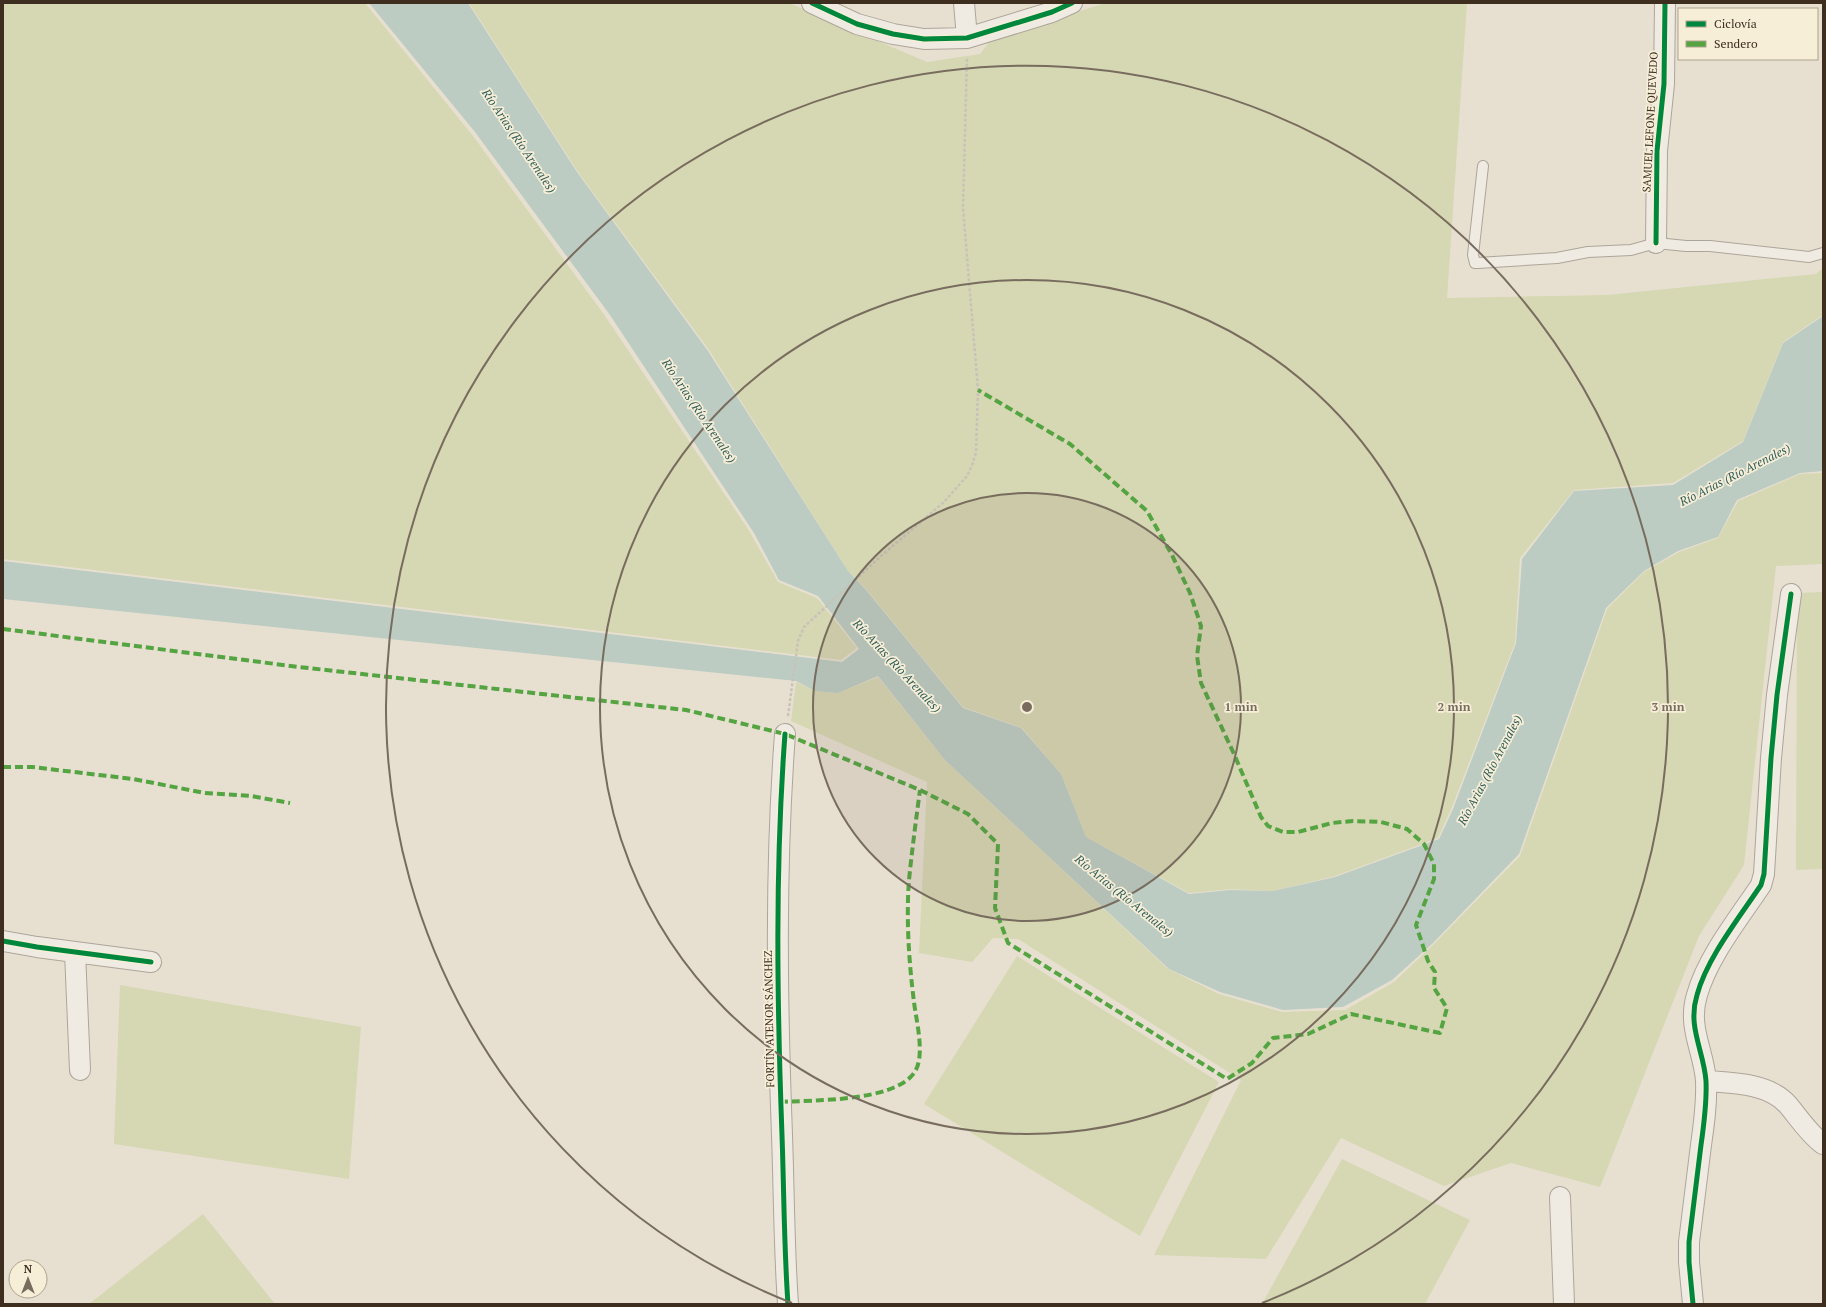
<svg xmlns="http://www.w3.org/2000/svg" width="1826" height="1307" font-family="'PT Serif',serif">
<rect width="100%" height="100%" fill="#e7e0d1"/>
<!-- green -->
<path fill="#d6d7b3" d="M 3,3 L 365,3 L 473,136 L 603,313 L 748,529 L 778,582 L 817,598 L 857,648 L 841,660 L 3,559 Z
M 469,3 L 789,3 L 927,62 L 980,54 L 991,40 L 1105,3 L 1467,3 L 1447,298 L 1607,295 L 1816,274 L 1823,268 L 1823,315 L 1783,342 L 1743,441 L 1673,483 L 1574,490 L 1520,558 L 1515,643 L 1452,807 L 1438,838 L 1335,876 L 1273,891 L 1230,889 L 1189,893 L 1086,837 L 1061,774 L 1022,728 L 963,707 L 866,589 L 848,571 L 709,350 L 578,172 Z
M 1823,473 L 1823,564 L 1776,566 L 1744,865 L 1699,936 L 1600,1187 L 1511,1163 L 1444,1186 L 1341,1138 L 1266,1259 L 1154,1255 L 1241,1080 L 1018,939 L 993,938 L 972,962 L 919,953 L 927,782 L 791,721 L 796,682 L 815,691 L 838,693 L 878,677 L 945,760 L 1168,969 L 1219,994 L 1282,1012 L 1345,1010 L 1394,982 L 1432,946 L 1520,856 L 1607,609 L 1644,572 L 1679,552 L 1718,538 L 1738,501 L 1800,474 Z
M 1823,592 L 1823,869 L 1796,870 L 1797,593 Z
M 1017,956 L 1219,1082 L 1140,1236 L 924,1104 Z
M 120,985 L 361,1027 L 349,1179 L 114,1144 Z
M 1342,1159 L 1470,1220 L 1425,1304 L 1262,1304 Z
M 203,1214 L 275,1304 L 89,1304 Z"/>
<!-- water -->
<path fill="#bcccc2" d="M 369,3 L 468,3 L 577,172 L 708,351 L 848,571 L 866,590 L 963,708 L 1021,728 L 1061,774 L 1086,837 L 1189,894 L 1230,890 L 1273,891 L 1335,877 L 1439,839 L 1453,809 L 1516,643 L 1522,559 L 1574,491 L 1673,485 L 1743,442 L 1783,343 L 1823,316 L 1823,471 L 1800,473 L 1737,500 L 1718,537 L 1678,551 L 1644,571 L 1606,608 L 1519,854 L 1432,944 L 1392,980 L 1343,1007 L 1283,1010 L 1220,992 L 1169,969 L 945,760 L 878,676 L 838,693 L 815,691 L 796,681 L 3,599 L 3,561 L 842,662 L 859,649 L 818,596 L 779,580 L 754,533 L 610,315 L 475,132 Z"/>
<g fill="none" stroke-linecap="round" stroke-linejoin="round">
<defs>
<path id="lane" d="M 1483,166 L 1473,255 L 1475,263 L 1478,263 L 1557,258 L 1588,252 L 1631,250 L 1656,243 L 1686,246 L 1710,246 L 1809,257 L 1823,253"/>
<path id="street" d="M 812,3 L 857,24 L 893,34 L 924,39 L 967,38 L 1052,12 L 1072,3
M 964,3 L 967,38
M 1656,243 L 1657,151 L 1664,84 L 1665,3
M 785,734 C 775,868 777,1001 782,1135 C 784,1191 784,1248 788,1304
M 3,941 L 37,947 L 151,962
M 75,952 L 80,1070
M 1706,1081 C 1732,1083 1769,1083 1788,1105 C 1799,1118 1809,1134 1823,1144
M 1560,1197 L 1564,1304
M 1693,1304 L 1689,1262 L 1689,1242 C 1693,1209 1697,1177 1701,1145 C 1704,1124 1707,1103 1706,1081 C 1704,1051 1687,1027 1697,995 C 1707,958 1739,918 1761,885 L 1764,874 L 1771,758 L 1777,695 L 1791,594"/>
</defs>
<!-- lane casing -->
<use href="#lane" stroke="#ada599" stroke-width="12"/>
<!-- street casing -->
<use href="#street" stroke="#ada599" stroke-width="22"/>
<!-- path -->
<path stroke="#c8c2b9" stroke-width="2.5" stroke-dasharray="3 2" stroke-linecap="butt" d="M 788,716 L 798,641 L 804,627 L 881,556 L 944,502 L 967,476 L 973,463 L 976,452 L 978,390 L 963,208 L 967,57"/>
<!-- lane -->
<use href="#lane" stroke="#efebe3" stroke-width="10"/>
<!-- street -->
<use href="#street" stroke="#efebe3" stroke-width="20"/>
<!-- quiet -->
<path stroke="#54a441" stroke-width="4" stroke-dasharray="8 4" stroke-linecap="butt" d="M 3,629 L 299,667 L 686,710 L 785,734 L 920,790 L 968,814 L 998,844 L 995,908 L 1008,943 L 1227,1079 L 1252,1063 L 1273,1038 L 1308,1034 L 1351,1014 L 1440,1033 L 1447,1008 L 1434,988 L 1435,972 L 1428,961 L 1416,925 L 1434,879 L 1434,864 L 1424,844 L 1407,829 L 1381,822 L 1353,821 L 1332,823 L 1298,832 L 1283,832 L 1268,826 L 1261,817 L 1234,754 L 1201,683 L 1197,656 L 1201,626 L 1190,593 L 1172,555 L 1147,511 L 1070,444 L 978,390
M 3,767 L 32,767 L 133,779 L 205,793 L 251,796 L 290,803
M 780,1102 C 814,1100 893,1102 914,1073 C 926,1057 916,1020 914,1002 C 909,963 906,919 909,880 C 912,850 916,820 920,790"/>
<defs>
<path id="cycleway" d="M 812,3 L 857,24 L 893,34 L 924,39 L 967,38 L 1052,12 L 1072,3
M 1656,243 L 1657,151 L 1664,84 L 1665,3
M 785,734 C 775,868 777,1001 782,1135 C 784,1191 784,1248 788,1304
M 3,941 L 37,947 L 151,962
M 1693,1304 L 1689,1262 L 1689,1242 C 1693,1209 1697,1177 1701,1145 C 1704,1124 1707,1103 1706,1081 C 1704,1051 1687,1027 1697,995 C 1707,958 1739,918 1761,885 L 1764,874 L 1771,758 L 1777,695 L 1791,594"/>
</defs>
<!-- cycleway casing -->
<use href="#cycleway" stroke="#f7eed8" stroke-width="8"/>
<!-- cycleway -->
<use href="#cycleway" stroke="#00873e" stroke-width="5"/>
</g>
<!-- distance rings -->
<circle cx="1027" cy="707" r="214" fill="#786c5e" fill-opacity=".12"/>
<g fill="none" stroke="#786c5e" stroke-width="2">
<circle cx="1027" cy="707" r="214"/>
<circle cx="1027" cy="707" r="427"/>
<path d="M792 1303A641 641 0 1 1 1262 1303"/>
</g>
<g text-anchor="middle" stroke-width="3.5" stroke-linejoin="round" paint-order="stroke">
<!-- street labels -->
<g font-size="11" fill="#3d2e20" stroke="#f7eed8">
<text transform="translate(1650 122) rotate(-87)" y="4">SAMUEL LEFONE QUEVEDO</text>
<text transform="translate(769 1019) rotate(-91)" y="4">FORTÍN ATENOR SÁNCHEZ</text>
</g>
<!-- water labels -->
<g font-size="12" font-style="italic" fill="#2f5d5a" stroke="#f7eed8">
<text transform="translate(519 141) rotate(56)" y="4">Río Arias (Río Arenales)</text>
<text transform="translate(699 411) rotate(56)" y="4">Río Arias (Río Arenales)</text>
<text transform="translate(1735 475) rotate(-27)" y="4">Río Arias (Río Arenales)</text>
<text transform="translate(897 666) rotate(47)" y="4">Río Arias (Río Arenales)</text>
<text transform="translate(1490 770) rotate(-62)" y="4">Río Arias (Río Arenales)</text>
<text transform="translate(1124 896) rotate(39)" y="4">Río Arias (Río Arenales)</text>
</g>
</g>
<circle cx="1027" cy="707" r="6" fill="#786c5e" stroke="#f7eed8" stroke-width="2"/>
<g font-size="12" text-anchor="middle" font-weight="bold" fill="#786c5e" stroke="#f7eed8" stroke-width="3.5" stroke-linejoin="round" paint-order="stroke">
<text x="1241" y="711">1 min</text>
<text x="1454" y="711">2 min</text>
<text x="1668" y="711">3 min</text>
</g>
<!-- border -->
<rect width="1826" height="1307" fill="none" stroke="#3d2e20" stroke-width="8"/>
<!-- legend -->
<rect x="1678" y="8" width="140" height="52" fill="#f7eed8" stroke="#ada18e"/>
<rect x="1686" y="21" width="20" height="6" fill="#00873e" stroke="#ada18e"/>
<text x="1714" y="28" font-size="12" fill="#3d2e20">Ciclovía</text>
<rect x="1686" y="41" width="20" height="6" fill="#54a441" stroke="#ada18e"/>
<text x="1714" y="48" font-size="12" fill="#3d2e20">Sendero</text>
<!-- north arrow -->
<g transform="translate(28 1279)"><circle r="19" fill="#f7eed8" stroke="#ada18e"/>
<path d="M0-3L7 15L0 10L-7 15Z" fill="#786c5e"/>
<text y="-6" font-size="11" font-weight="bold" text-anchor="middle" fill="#3d2e20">N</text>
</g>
</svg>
